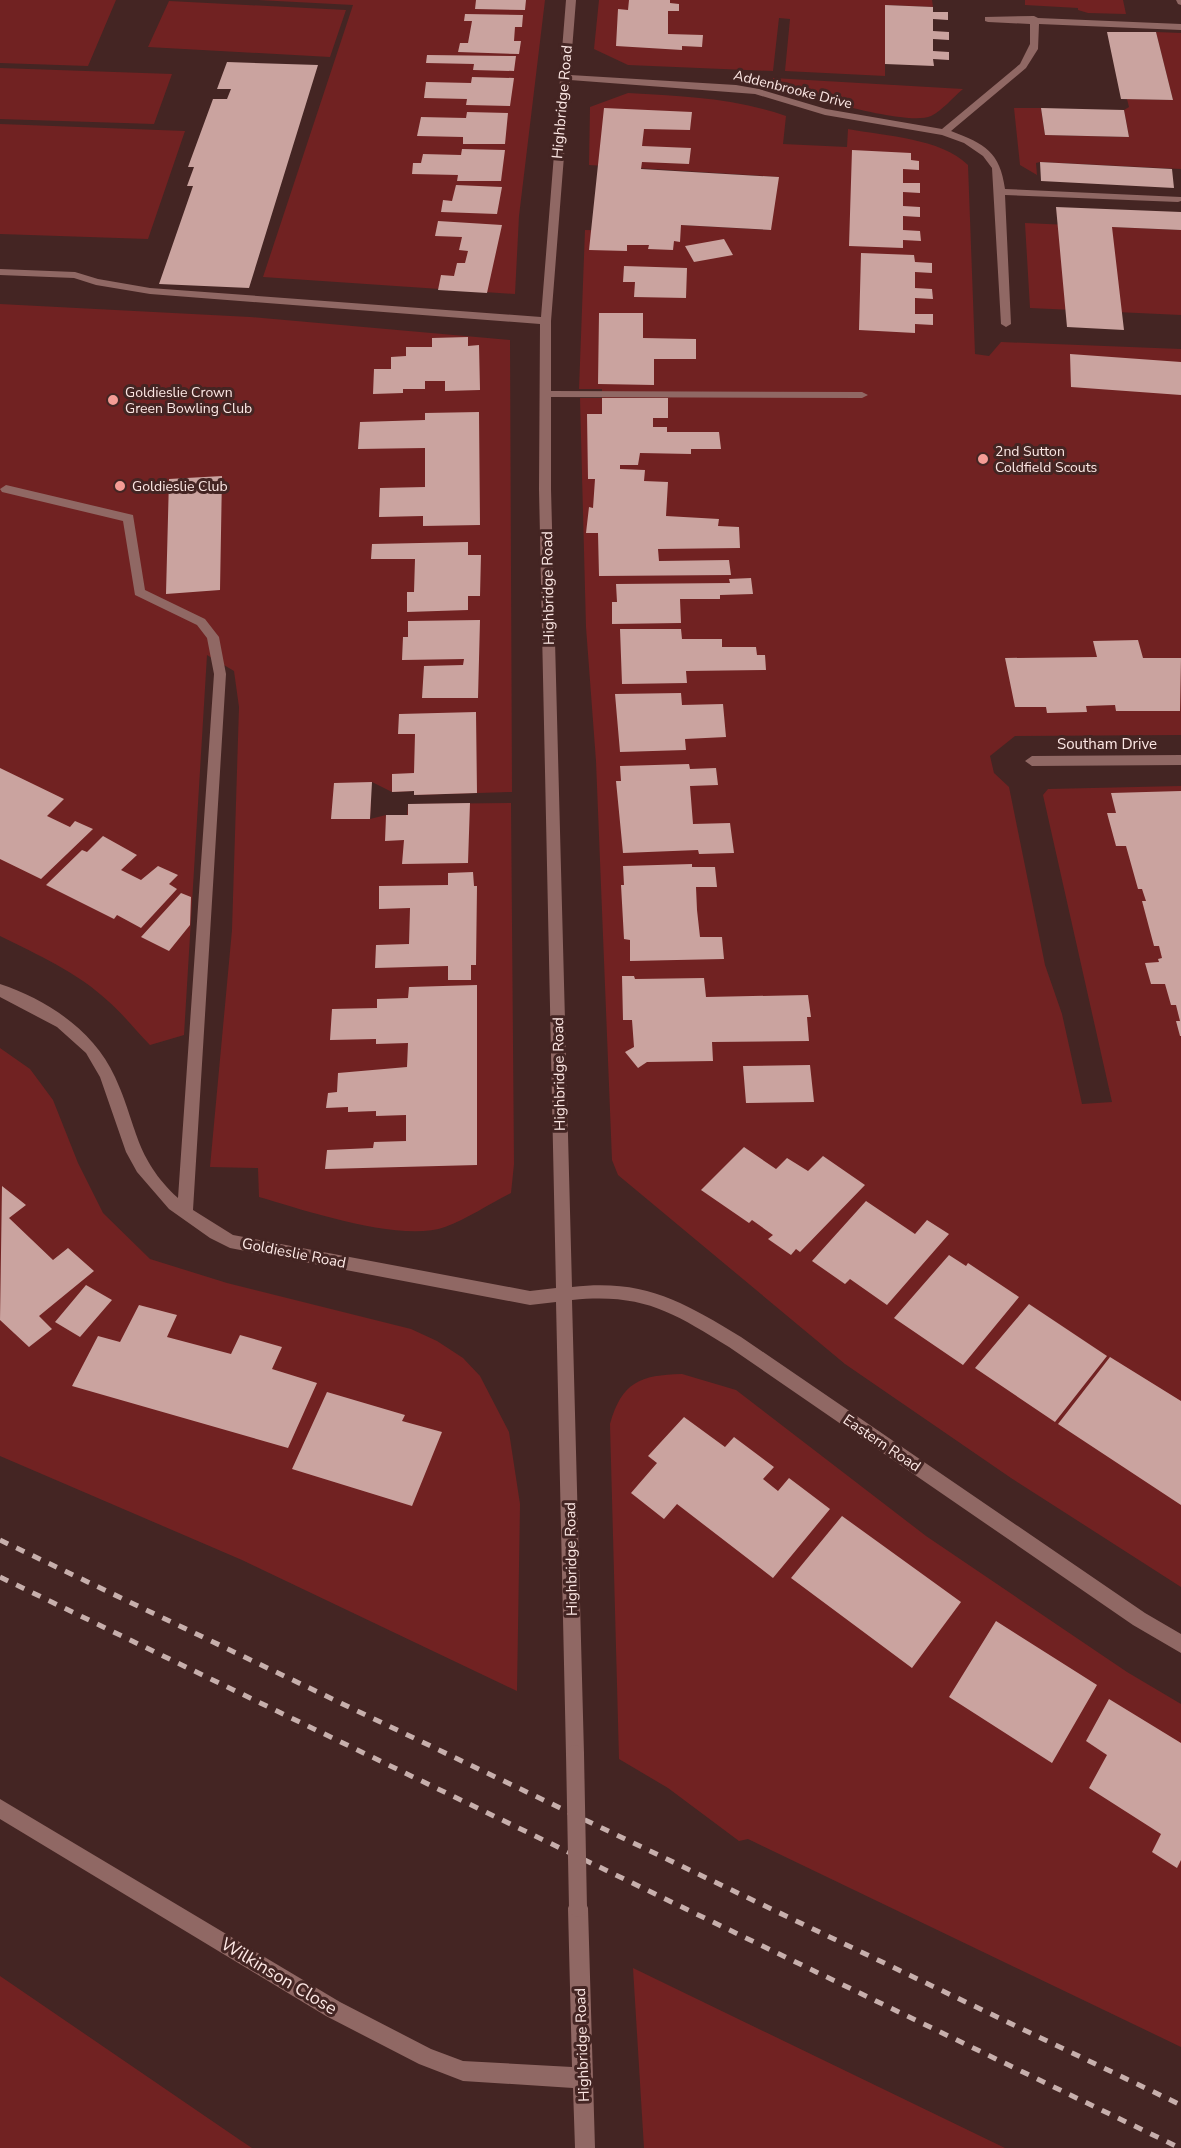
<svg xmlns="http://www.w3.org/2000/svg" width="1181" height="2148" font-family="'Nunito Sans',sans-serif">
<rect width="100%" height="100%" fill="#442523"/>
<!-- green -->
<path fill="#712222" d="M 0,0 L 116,0 L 88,66 L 0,63 Z
M 258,0 L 545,0 L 519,216 L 515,294 L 263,277 L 353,5 Z
M 599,0 L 932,0 L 933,7 L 885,5 L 885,76 L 785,71 L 790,19 L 779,18 L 773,71 L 628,65 L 594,49 Z
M 1025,0 L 1123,0 L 1126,14 L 1088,13 L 1078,10 L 1078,8 L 1025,5 Z
M 169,1 L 346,10 L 330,57 L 148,47 Z
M 1156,32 L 1181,33 L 1181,169 L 1040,162 L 1036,163 L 1037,175 L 1020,165 L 1014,108 L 1041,108 L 1045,135 L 1129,137 L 1124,110 L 1129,107 L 1127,99 L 1173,100 Z
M 0,68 L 172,74 L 154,124 L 0,119 Z
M 773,78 L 963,89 C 953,97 942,111 931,116 C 906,127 801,94 773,85 Z
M 628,93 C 683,96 734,98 786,116 L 783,144 L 847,147 L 848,129 C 884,136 941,138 968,165 L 975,354 L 989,356 L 1001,342 L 1181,349 L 1181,735 L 1015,736 L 990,756 L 994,773 L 1009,787 L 1045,965 L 1062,1014 L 1082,1104 L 1112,1102 L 1043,795 L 1048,789 L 1181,786 L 1181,1587 L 1011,1478 L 845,1364 L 618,1175 L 612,1160 L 596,761 L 586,627 L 580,398 L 602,398 L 602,389 L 579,389 L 585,230 L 680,232 L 681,225 L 770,230 L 778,177 L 589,165 L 590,107 Z
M 0,124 L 185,131 L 148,239 L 0,234 Z
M 1025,223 L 1181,230 L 1181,315 L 1030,308 Z
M 0,304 L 250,317 L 510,340 L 512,792 L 414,795 L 414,791 L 392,792 L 372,782 L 333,801 L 371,801 L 370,819 L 386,815 L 407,815 L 408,804 L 511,803 L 514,1164 L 511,1193 C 489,1204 467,1219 445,1227 C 401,1243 304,1210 259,1197 L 258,1168 L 210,1167 L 232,930 L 239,707 L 234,671 L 207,655 L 184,1035 L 150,1045 C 136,1031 123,1014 108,1001 C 77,972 38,955 0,936 Z
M 0,1048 L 30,1069 L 53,1100 L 78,1163 L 103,1213 L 150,1259 L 227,1283 L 411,1329 L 437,1341 L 463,1358 L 480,1376 L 509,1432 L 520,1504 L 517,1691 L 242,1560 L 0,1456 Z
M 682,1374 L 736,1390 L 926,1536 L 1127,1672 L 1181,1704 L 1181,2047 L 748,1839 L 739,1841 L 668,1788 L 619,1759 L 610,1424 C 622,1382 640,1375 682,1374 Z
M 633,1968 L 1005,2148 L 644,2148 Z
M 0,1976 L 240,2140 L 252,2148 L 0,2148 Z"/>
<!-- building -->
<path fill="#caa39f" d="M 476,0 L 526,0 L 525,10 L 475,9 Z
M 629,0 L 670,0 L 670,3 L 679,4 L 679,11 L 668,11 L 668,34 L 703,35 L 702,47 L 682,46 L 682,50 L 616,46 L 618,9 L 628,10 Z
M 885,5 L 933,7 L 933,12 L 948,12 L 948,20 L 933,19 L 933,31 L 949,32 L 949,40 L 933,39 L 933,51 L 949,52 L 949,60 L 933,59 L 934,66 L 885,64 Z
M 465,14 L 523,15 L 522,27 L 515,27 L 514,41 L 521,41 L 519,54 L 458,52 L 460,43 L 468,43 L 472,21 L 464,21 Z
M 1107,32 L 1156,32 L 1173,100 L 1121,99 Z
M 427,55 L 516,56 L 514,71 L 473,70 L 474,64 L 426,63 Z
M 227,62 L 318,65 L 249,288 L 159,284 L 193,186 L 187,186 L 194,167 L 188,167 L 213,99 L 227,99 L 231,89 L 217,89 Z
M 472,77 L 514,78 L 510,106 L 466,105 L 467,99 L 424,98 L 426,82 L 471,83 Z
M 604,108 L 692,112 L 690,130 L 644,129 L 642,146 L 691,148 L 689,164 L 642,162 L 641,169 L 779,177 L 771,230 L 681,225 L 680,242 L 674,241 L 673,250 L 648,249 L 649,245 L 627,245 L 627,251 L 589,250 Z
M 1041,108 L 1124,110 L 1129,137 L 1045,135 Z
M 467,112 L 508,113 L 505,144 L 463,144 L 463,137 L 417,136 L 421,117 L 466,118 Z
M 462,149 L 505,150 L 501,181 L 457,181 L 458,175 L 412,174 L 413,163 L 421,163 L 423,154 L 461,155 Z
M 852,150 L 911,153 L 911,160 L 919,161 L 919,170 L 903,169 L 903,183 L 920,183 L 920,193 L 903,192 L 903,206 L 920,207 L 920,217 L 903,216 L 903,230 L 920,231 L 921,241 L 903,240 L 903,248 L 849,246 Z
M 1040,162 L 1172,169 L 1174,188 L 1041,181 Z
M 456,185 L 502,187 L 497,214 L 441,212 L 443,200 L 452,201 Z
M 1056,207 L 1181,212 L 1181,230 L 1112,227 L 1124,330 L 1067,327 Z
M 438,221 L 502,225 L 487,293 L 438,290 L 441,275 L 454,276 L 457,263 L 465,263 L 468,251 L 459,250 L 462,237 L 435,236 Z
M 724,239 L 733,255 L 694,262 L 685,246 Z
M 861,253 L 914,255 L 915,262 L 932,263 L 932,273 L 915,272 L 915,288 L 932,289 L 933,299 L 915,298 L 915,314 L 933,314 L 933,325 L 915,324 L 915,333 L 859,330 Z
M 624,266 L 687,268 L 686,298 L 634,297 L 635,282 L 623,282 Z
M 599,313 L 643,313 L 643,338 L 696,339 L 696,359 L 654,359 L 654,385 L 598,384 Z
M 468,337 L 468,346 L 479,345 L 480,390 L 445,391 L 445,381 L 425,381 L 425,389 L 403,389 L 403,393 L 373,394 L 374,369 L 391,369 L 391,357 L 406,356 L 406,347 L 432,347 L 432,338 Z
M 1070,354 L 1181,362 L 1181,395 L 1071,387 Z
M 602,398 L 668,398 L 668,418 L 653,418 L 653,427 L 667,427 L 667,432 L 719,432 L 721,449 L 691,449 L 691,454 L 640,453 L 638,465 L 620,465 L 620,469 L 645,470 L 644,481 L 668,482 L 666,516 L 719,519 L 718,526 L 739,527 L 740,548 L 658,549 L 659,561 L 729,560 L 731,575 L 599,576 L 598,533 L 586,533 L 589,507 L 593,508 L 595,479 L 588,479 L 587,414 L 602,414 Z
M 479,412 L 480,525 L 423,526 L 423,516 L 379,517 L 380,488 L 425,487 L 425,448 L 358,449 L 360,422 L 425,420 L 425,413 Z
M 222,476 L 220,590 L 166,594 L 169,479 Z
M 468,542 L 468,555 L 481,555 L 480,596 L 468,596 L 468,610 L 407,612 L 407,592 L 414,592 L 415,559 L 371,559 L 372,544 Z
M 751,578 L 753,594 L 720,595 L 720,599 L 680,599 L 681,623 L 612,624 L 612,602 L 617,602 L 616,584 L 730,583 L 729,579 Z
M 480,620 L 478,698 L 422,698 L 424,666 L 463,665 L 464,659 L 402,660 L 403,637 L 408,637 L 408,621 Z
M 620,629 L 681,629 L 682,639 L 722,639 L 722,647 L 756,647 L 757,655 L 765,655 L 766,670 L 686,671 L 687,683 L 622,684 Z
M 1138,640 L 1143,658 L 1181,658 L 1180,711 L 1116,711 L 1115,705 L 1086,706 L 1087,712 L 1047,713 L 1046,707 L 1015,707 L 1005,658 L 1097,657 L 1093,641 Z
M 681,693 L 682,705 L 723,704 L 726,737 L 685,739 L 686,750 L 620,752 L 615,694 Z
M 476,712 L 477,793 L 414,795 L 414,791 L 392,792 L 392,774 L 414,773 L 415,734 L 398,734 L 399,714 Z
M 689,764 L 690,769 L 716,768 L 718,785 L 690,786 L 693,824 L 730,823 L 734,853 L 699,854 L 698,850 L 623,853 L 616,781 L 621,781 L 620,766 Z
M 0,768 L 64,799 L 47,816 L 70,827 L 75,821 L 93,829 L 41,879 L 0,859 Z
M 372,782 L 370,819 L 331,819 L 334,783 Z
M 1181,791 L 1181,1036 L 1180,1036 L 1176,1021 L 1180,1021 L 1176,1005 L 1171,1005 L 1165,984 L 1151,984 L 1145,963 L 1159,962 L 1158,959 L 1162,958 L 1159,946 L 1154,946 L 1142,901 L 1146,901 L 1142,889 L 1138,889 L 1126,846 L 1116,846 L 1107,813 L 1116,813 L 1111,793 Z
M 470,803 L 468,863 L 402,864 L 404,840 L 385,841 L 386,815 L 408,815 L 408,804 Z
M 103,836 L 137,855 L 121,870 L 141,880 L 158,866 L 178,875 L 169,884 L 177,889 L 141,928 L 117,915 L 114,919 L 46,885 L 82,850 L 87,852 Z
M 692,864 L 692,867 L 715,867 L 717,887 L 696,887 L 697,910 L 700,937 L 722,937 L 724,959 L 630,961 L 630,940 L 624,939 L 621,885 L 624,885 L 623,866 Z
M 473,872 L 474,886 L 477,886 L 476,965 L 471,965 L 471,980 L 448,980 L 448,966 L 375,968 L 376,945 L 409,944 L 410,908 L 379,909 L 379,886 L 448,885 L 448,873 Z
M 181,893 L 191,897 L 190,925 L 169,951 L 141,937 Z
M 622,976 L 634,976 L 635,979 L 704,978 L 706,997 L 808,995 L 811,1017 L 807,1017 L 809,1041 L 712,1042 L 713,1061 L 647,1062 L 638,1068 L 625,1052 L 634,1047 L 632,1020 L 623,1020 Z
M 477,985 L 477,1165 L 325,1169 L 327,1150 L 373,1148 L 374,1142 L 406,1141 L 406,1115 L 376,1116 L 376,1111 L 348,1112 L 348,1107 L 326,1108 L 328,1093 L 337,1092 L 338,1073 L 407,1067 L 408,1043 L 376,1044 L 376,1039 L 330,1040 L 332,1009 L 377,1008 L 377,999 L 408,998 L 409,987 Z
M 810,1065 L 814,1102 L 746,1103 L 743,1066 Z
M 744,1147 L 776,1169 L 787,1158 L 808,1171 L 823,1156 L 865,1185 L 800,1252 L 796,1249 L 791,1255 L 768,1239 L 773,1235 L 752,1220 L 749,1223 L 701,1190 Z
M 2,1186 L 26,1205 L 9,1218 L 53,1260 L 68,1248 L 94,1271 L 39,1316 L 52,1329 L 29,1347 L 0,1320 Z
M 866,1201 L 915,1234 L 927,1220 L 949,1234 L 887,1305 L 850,1279 L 845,1284 L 812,1261 Z
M 949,1255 L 966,1266 L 968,1263 L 1019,1297 L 963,1365 L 894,1318 Z
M 86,1285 L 112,1300 L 80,1337 L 55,1322 Z
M 1029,1304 L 1107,1356 L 1055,1422 L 975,1368 Z
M 139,1305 L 177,1315 L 167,1337 L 231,1354 L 240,1335 L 282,1347 L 272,1369 L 317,1383 L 288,1448 L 72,1386 L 98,1336 L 120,1342 Z
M 1110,1357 L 1181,1401 L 1181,1505 L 1058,1424 Z
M 327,1392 L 405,1415 L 402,1421 L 442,1432 L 412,1506 L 292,1469 Z
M 684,1417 L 725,1447 L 734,1437 L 774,1467 L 763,1479 L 778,1491 L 789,1478 L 830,1509 L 773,1578 L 677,1504 L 664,1519 L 631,1493 L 657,1463 L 648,1456 Z
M 842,1516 L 961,1602 L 912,1668 L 791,1578 Z
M 996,1621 L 1097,1685 L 1052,1763 L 949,1697 Z
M 1109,1699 L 1181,1743 L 1181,1860 L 1177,1868 L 1152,1852 L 1161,1834 L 1089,1788 L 1107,1755 L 1086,1741 Z"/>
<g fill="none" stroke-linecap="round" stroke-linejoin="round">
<!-- minor -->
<path fill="#906864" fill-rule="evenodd" d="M 566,0 L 576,0 L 570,75 L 736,85 L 759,89 L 826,109 L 942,129 L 1020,64 L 1030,44 L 1030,24 L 988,22 L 985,21 L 985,17 L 1034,16 L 1038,18 L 1181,24 L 1181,30 L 1039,24 L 1038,49 L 1026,68 L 951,131 C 985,144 1000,152 1005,189 L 1181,197 L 1181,201 L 1178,202 L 1005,195 L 1011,324 L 1006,327 L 1001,324 L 992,168 L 983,156 L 964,143 L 942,135 L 825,115 L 755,94 L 570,80 L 551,321 L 551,391 L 862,392 L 868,395 L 862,398 L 551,397 L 551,489 L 572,1287 C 645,1279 681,1301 741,1337 L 1145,1613 L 1181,1634 L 1181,1653 L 1133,1625 L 729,1347 C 672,1312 643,1293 572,1300 L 584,1754 L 582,1761 L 575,1763 L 568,1761 L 566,1754 L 556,1302 L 530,1305 L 230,1248 L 210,1238 L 169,1209 L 137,1172 L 126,1152 L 100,1077 L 86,1053 L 57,1027 L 0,997 L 0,984 C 48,1000 94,1031 115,1077 C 138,1127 134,1157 178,1198 L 214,674 L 207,638 L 197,625 L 135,595 L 123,521 L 2,492 L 0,489 L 6,485 L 133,515 L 145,590 L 205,619 L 219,637 L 226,674 L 193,1210 L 233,1235 L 530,1291 L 556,1288 L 539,489 L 540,324 L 150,294 L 96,285 L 74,278 L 0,275 L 0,269 L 75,272 L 98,279 L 150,288 L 541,317 L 560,79 L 558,77 L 560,75 Z
M 1176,0 L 1181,0 L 1181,5 L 1178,4 Z
M 1181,755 L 1181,765 L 1032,766 L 1025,761 L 1032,756 Z
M 0,1799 L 340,2002 L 431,2049 L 463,2061 L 572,2067 L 568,1908 L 571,1901 L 578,1898 L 585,1901 L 588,1908 L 595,2148 L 575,2148 L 573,2088 L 463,2081 L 419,2064 L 326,2016 L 0,1819 Z"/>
<!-- rail -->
<path stroke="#c7afac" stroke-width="5" stroke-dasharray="9 9" stroke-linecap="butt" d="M 0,1540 L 1181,2105
M 0,1577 L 1180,2148"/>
<!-- minor-bridge -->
<path stroke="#906864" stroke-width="18" d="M 575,1754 L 578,1908"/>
</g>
<!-- markers -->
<g fill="#f59c95" stroke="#442523" stroke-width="2">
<circle cx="113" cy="400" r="6"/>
<circle cx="983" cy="459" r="6"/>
<circle cx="120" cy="486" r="6"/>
</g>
<g text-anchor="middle" stroke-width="6" stroke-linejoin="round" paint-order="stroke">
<!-- far-street labels -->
<g font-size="14" fill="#fce7e4" stroke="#442523">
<text transform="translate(793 89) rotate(14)" y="5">Addenbrooke Drive</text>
</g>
<!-- far-poi labels -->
<g font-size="14" fill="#fce7e4" stroke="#442523" text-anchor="start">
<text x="125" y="397">Goldieslie Crown<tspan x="125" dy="16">Green Bowling Club</tspan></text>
<text x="995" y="456">2nd Sutton<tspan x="995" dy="16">Coldfield Scouts</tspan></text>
<text x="132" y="491">Goldieslie Club</text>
</g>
<!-- street labels -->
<g font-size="15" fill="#fce7e4" stroke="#442523">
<text transform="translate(562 102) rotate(-85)" y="5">Highbridge Road</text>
<text transform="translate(548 588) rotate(-91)" y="5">Highbridge Road</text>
<text x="1107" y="749">Southam Drive</text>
<text transform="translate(559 1074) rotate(-91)" y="5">Highbridge Road</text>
<text transform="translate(294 1253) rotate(11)" y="5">Goldieslie Road</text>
<text transform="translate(882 1443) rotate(34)" y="5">Eastern Road</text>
<text transform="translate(571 1559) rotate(-91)" y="5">Highbridge Road</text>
<text transform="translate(582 2045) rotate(-92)" y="5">Highbridge Road</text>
</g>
<!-- near-street labels -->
<g font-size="18" fill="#fce7e4" stroke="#442523">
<text transform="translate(279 1976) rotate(31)" y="6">Wilkinson Close</text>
</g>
</g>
</svg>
